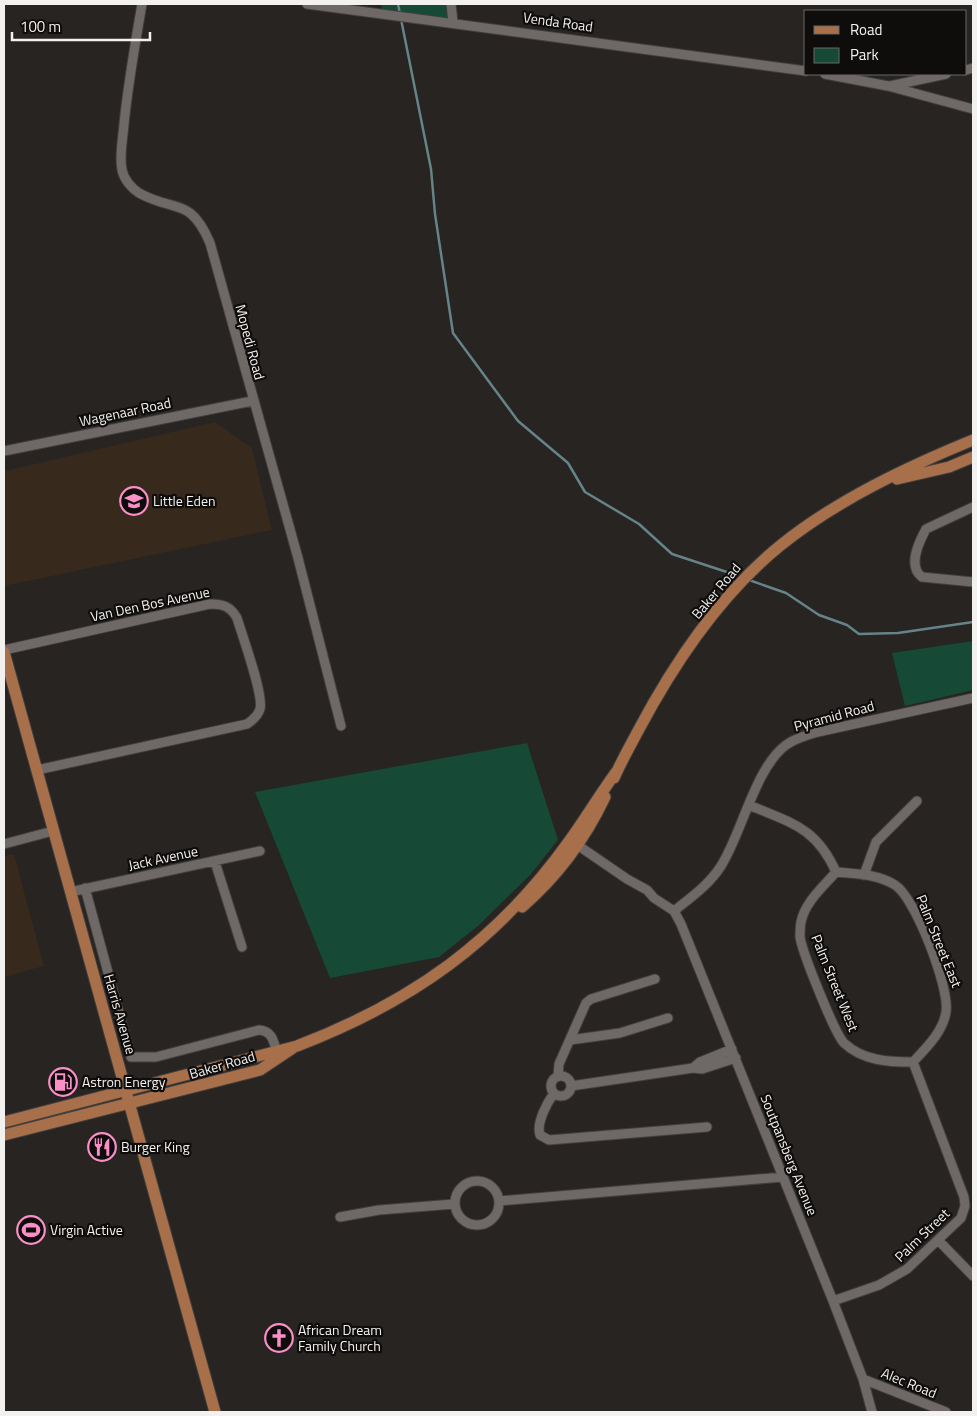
<svg xmlns="http://www.w3.org/2000/svg" width="977" height="1416" font-family="'Titillium Web',sans-serif">
<rect width="100%" height="100%" fill="#272422"/>
<!-- education -->
<path fill="#37291c" d="M 215,422 L 252,448 L 272,530 L 4,586 L 5,471 Z
M 14,854 L 44,966 L 4,977 L 4,856 Z"/>
<!-- green -->
<path fill="#164a36" d="M 381,4 L 455,4 L 457,27 L 384,18 Z
M 973,641 L 973,690 L 905,706 L 892,653 Z
M 527,743 L 558,840 L 531,874 L 479,925 L 439,957 L 330,978 L 255,792 Z"/>
<g fill="none" stroke-linecap="round" stroke-linejoin="round">
<!-- stream -->
<path stroke="#658388" stroke-width="2.5" d="M 398,4 L 400,14
M 401,19 L 431,169 L 435,214 L 453,333 L 518,421 L 568,463 L 585,492 L 639,524 L 672,554 L 742,577
M 749,580 L 786,593 L 819,615 L 847,625 L 859,634 L 898,633 L 973,622"/>
<defs>
<path id="minor" d="M 142,4 C 135,44 128,84 124,124 C 123,139 119,155 122,170 C 124,179 131,188 139,193 C 175,213 190,196 210,243 L 298,558 L 341,726
M 307,4 L 806,71
M 451,4 L 453,22
M 966,70 L 973,68
M 825,74 L 888,86 L 973,109
M 890,86 L 946,74
M 4,451 L 252,401
M 973,507 L 926,529 C 919,542 907,566 922,577 L 973,582
M 4,650 L 210,604 C 223,604 230,606 237,618 C 242,635 264,695 260,709 C 258,716 253,720 247,724 L 37,770
M 749,805 C 791,823 816,827 836,872
M 573,842 L 627,879 L 647,890 L 654,898 L 674,911 L 681,924 L 833,1301 L 863,1379 L 872,1412
M 4,844 L 53,831
M 215,862 L 242,947
M 836,872 C 823,887 805,902 801,922 C 800,927 800,932 800,937 C 802,952 835,1034 844,1043 C 863,1061 889,1062 913,1062
M 836,872 C 856,874 878,874 895,885 C 915,897 950,988 946,1012 C 943,1032 926,1048 913,1062
M 864,875 L 876,842 L 917,801
M 85,888 L 131,1057 L 156,1057 L 259,1030 C 271,1031 273,1039 276,1049
M 70,892 L 260,851
M 674,911 C 690,898 709,885 721,866 C 742,833 755,768 786,745 C 796,738 807,735 818,732 L 973,698
M 570,1040 L 620,1033 L 668,1018
M 693,1068 L 700,1062 L 732,1049
M 558,1076 L 559,1064 L 586,1003 L 591,999 L 655,979
M551 1086a10 10 0 1 1 20 0a10 10 0 1 1-20 0Z
M 571,1086 L 693,1068 L 702,1069 L 736,1058
M 554,1093 C 547,1103 536,1123 540,1135 L 549,1140 L 707,1127
M455 1203a22 22 0 1 1 44 0a22 22 0 1 1-44 0Z
M 499,1201 L 783,1177
M 340,1217 L 379,1210 L 454,1204
M 939,1241 L 973,1276
M 833,1301 L 879,1285 L 907,1269 L 961,1218 L 965,1206 L 964,1197 L 913,1062
M 863,1379 L 946,1412"/>
<path id="major" d="M 897,479 L 949,467 L 973,457
M 4,652 L 215,1412
M 614,778 C 621,762 630,746 638,731 C 674,663 720,594 781,545 C 837,500 907,467 973,440
M 522,907 C 557,877 585,839 605,797
M 4,1122 L 297,1046 C 412,1002 498,941 570,840 C 586,818 600,794 617,771
M 4,1135 L 260,1070 L 293,1048"/>
</defs>
<!-- minor casing -->
<use href="#minor" stroke="#423f3d" stroke-width="11"/>
<!-- major casing -->
<use href="#major" stroke="#423f3d" stroke-width="13"/>
<!-- minor -->
<use href="#minor" stroke="#6e6967" stroke-width="9"/>
<!-- major -->
<use href="#major" stroke="#a8704a" stroke-width="11"/>
</g>
<!-- icons -->
<defs>
<symbol id="school-ring" viewBox="-11 -11 22 22"><circle r="9.5" fill="#0f0d0c" stroke="#fa8fc8" stroke-width="1.5"/><path d="M0-5L7-2L0 1L-7-2ZM-4 1L0 2.5L4 1V4Q0 6-4 4Z" fill="#fa8fc8"/></symbol>
<symbol id="fuel-ring" viewBox="-11 -11 22 22"><circle r="9.5" fill="#0f0d0c" stroke="#fa8fc8" stroke-width="1.5"/><path d="M-5.5-6h7V0h2V4h1.3V-2.5L3-4.5l.8-.8L6-3V5H2.5V1h-1V6h-7ZM-4.2-4.7v3.2H.2V-4.7Z" fill="#fa8fc8"/></symbol>
<symbol id="restaurant-ring" viewBox="-11 -11 22 22"><circle r="9.5" fill="#0f0d0c" stroke="#fa8fc8" stroke-width="1.5"/><path d="M-5-6h1v4h1v-4h1v4h1v-4h1v5L-1.5 .5V6h-2V.5L-5-1ZM5-6V6H3V1.5H1.5Q1.5-4 5-6Z" fill="#fa8fc8"/></symbol>
<symbol id="stadium-ring" viewBox="-11 -11 22 22"><circle r="9.5" fill="#0f0d0c" stroke="#fa8fc8" stroke-width="1.5"/><path d="M0-5a6.5 5 0 1 0 0 10a6.5 5 0 1 0 0-10ZM-3.5-1.8h7v3.6h-7Z" fill="#fa8fc8"/></symbol>
<symbol id="church-ring" viewBox="-11 -11 22 22"><circle r="9.5" fill="#0f0d0c" stroke="#fa8fc8" stroke-width="1.5"/><path d="M-1.2-6h2.4v3.5h3.3v2.4h-3.3V6h-2.4V-.1h-3.3v-2.4h3.3Z" fill="#fa8fc8"/></symbol>
</defs>
<g fill-rule="evenodd">
<use href="#school-ring" x="118" y="485" width="32" height="32"/>
<use href="#fuel-ring" x="47" y="1066" width="32" height="32"/>
<use href="#restaurant-ring" x="86" y="1131" width="32" height="32"/>
<use href="#stadium-ring" x="15" y="1214" width="32" height="32"/>
<use href="#church-ring" x="263" y="1322" width="32" height="32"/>
</g>
<g text-anchor="middle" stroke-width="4.5" stroke-linejoin="round" paint-order="stroke">
<!-- street labels -->
<g font-size="14" fill="#f3f1f0" stroke="#0f0d0c">
<text transform="translate(558 22) rotate(8)" y="5">Venda Road</text>
<text transform="translate(250 342) rotate(75)" y="5">Mopedi Road</text>
<text transform="translate(125 412) rotate(-12)" y="5">Wagenaar Road</text>
<text transform="translate(716 591) rotate(-50)" y="5">Baker Road</text>
<text transform="translate(150 604) rotate(-12)" y="5">Van Den Bos Avenue</text>
<text transform="translate(834 716) rotate(-15)" y="5">Pyramid Road</text>
<text transform="translate(163 858) rotate(-12)" y="5">Jack Avenue</text>
<text transform="translate(939 941) rotate(68)" y="5">Palm Street East</text>
<text transform="translate(835 983) rotate(68)" y="5">Palm Street West</text>
<text transform="translate(120 1014) rotate(74)" y="5">Harris Avenue</text>
<text transform="translate(222 1065) rotate(-16)" y="5">Baker Road</text>
<text transform="translate(789 1155) rotate(68)" y="5">Soutpansberg Avenue</text>
<text transform="translate(922 1235) rotate(-44)" y="5">Palm Street</text>
<text transform="translate(909 1383) rotate(22)" y="5">Alec Road</text>
</g>
<!-- poi labels -->
<g font-size="14" fill="#f3f1f0" stroke="#0f0d0c" text-anchor="start">
<text x="153" y="506">Little Eden</text>
<text x="82" y="1087">Astron Energy</text>
<text x="121" y="1152">Burger King</text>
<text x="50" y="1235">Virgin Active</text>
<text x="298" y="1335">African Dream<tspan x="298" dy="16">Family Church</tspan></text>
</g>
</g>
<!-- border -->
<rect width="977" height="1416" fill="none" stroke="#f3f1f0" stroke-width="10"/>
<!-- legend -->
<rect x="804" y="10" width="162" height="65" fill="#0f0d0c" stroke="#6a6867"/>
<rect x="814" y="26" width="25" height="8" fill="#a8704a" stroke="#6a6867"/>
<text x="850" y="35" font-size="15" fill="#f3f1f0">Road</text>
<rect x="814" y="48" width="25" height="15" fill="#164a36" stroke="#6a6867"/>
<text x="850" y="60" font-size="15" fill="#f3f1f0">Park</text>
<!-- scale -->
<path d="M12 32v8h138v-8" fill="none" stroke="#f3f1f0" stroke-width="2.5"/>
<text x="20" y="32" font-size="15" fill="#f3f1f0" stroke="#0f0d0c" stroke-width="4" paint-order="stroke">100 m</text>
</svg>
